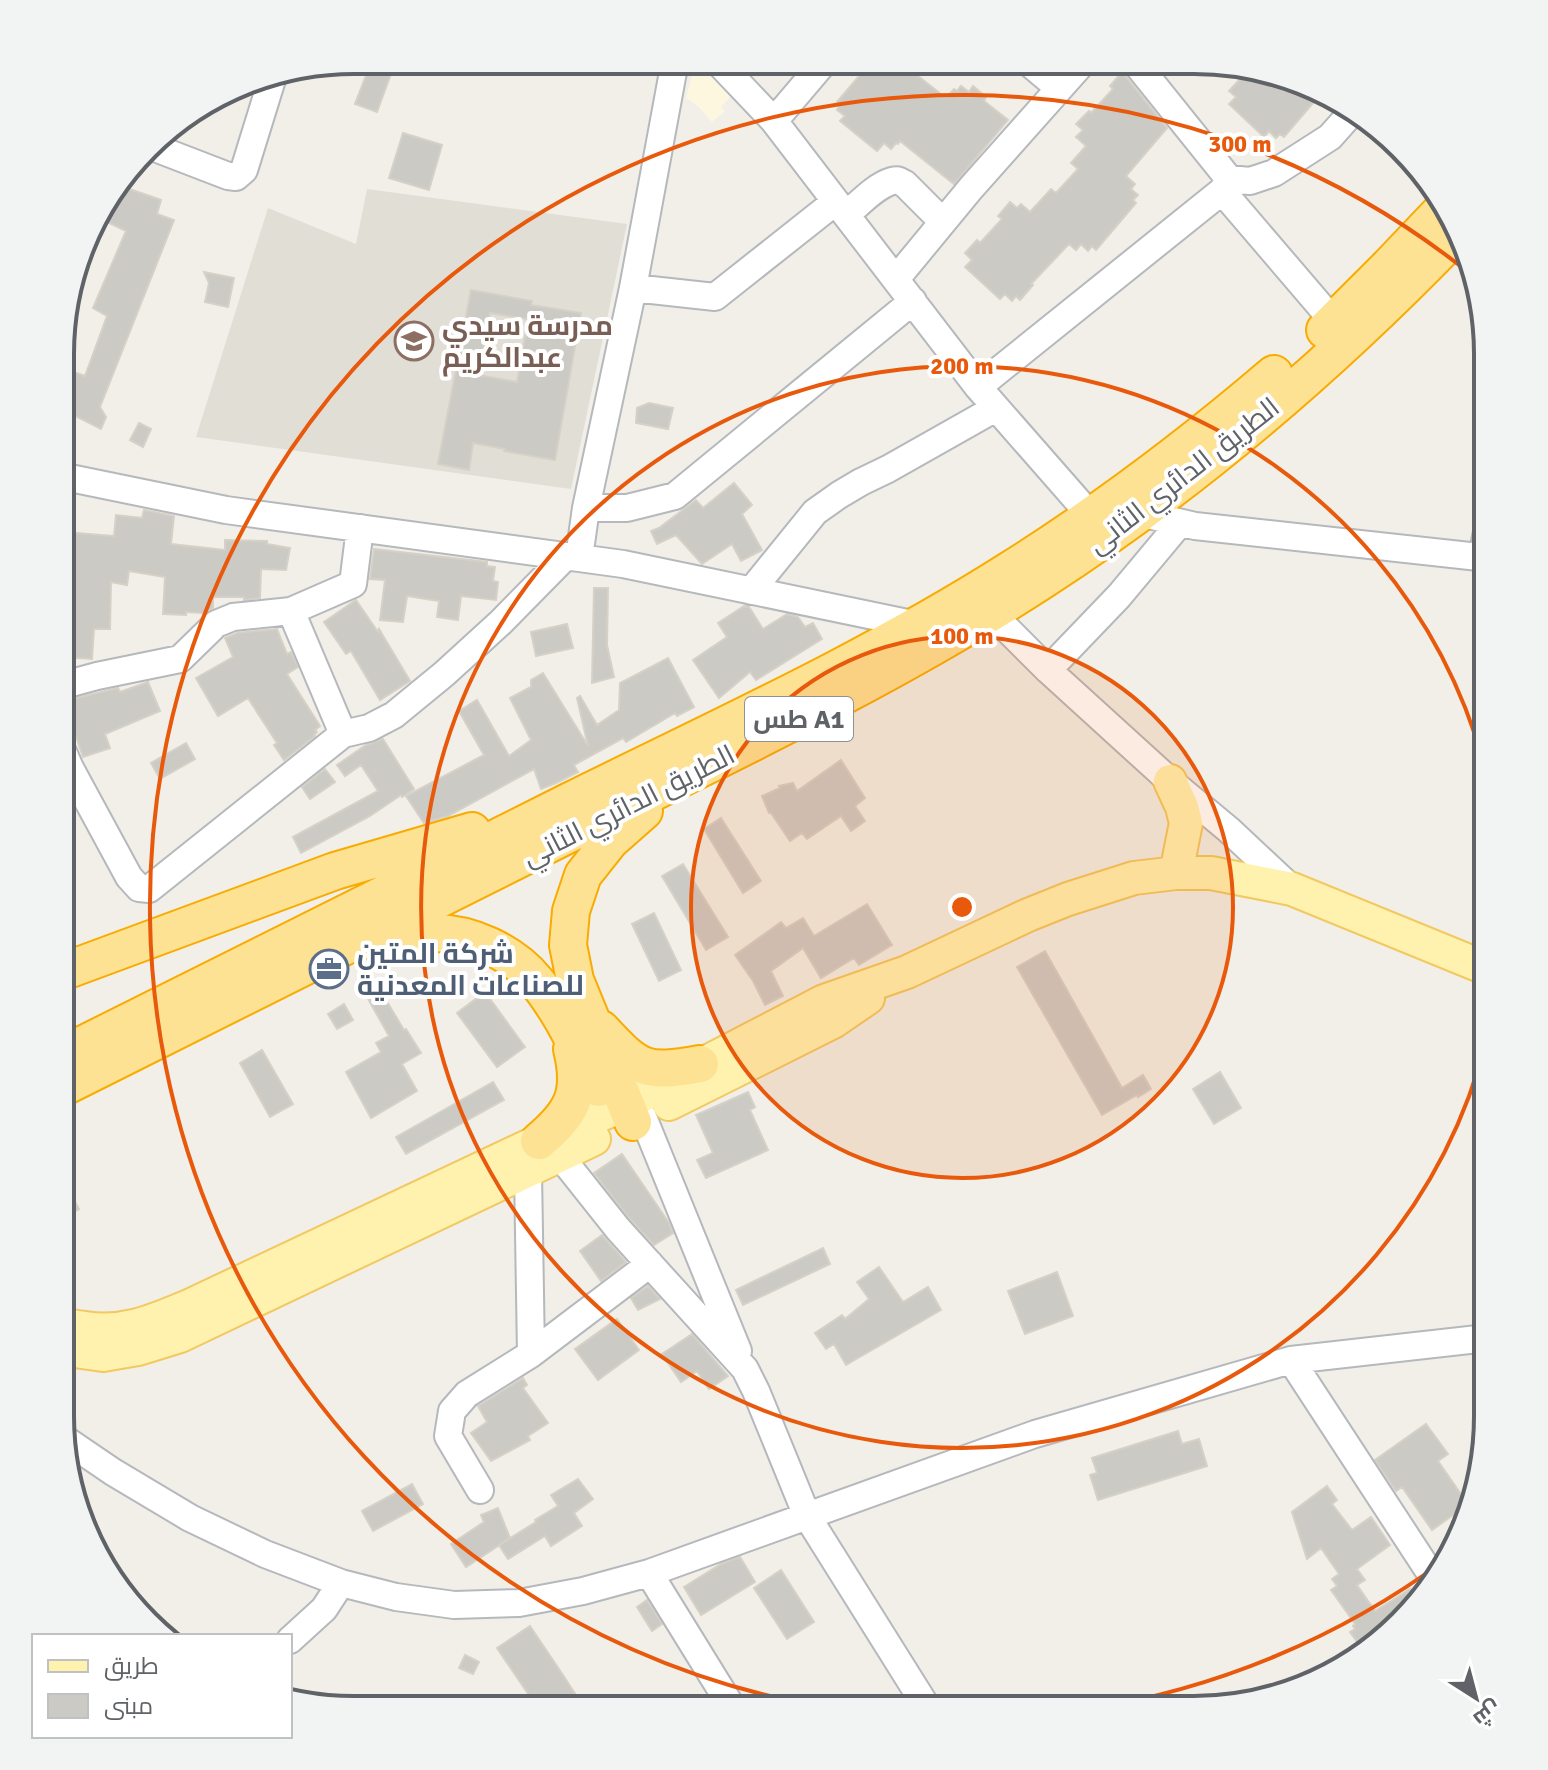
<svg xmlns="http://www.w3.org/2000/svg" width="1548" height="1770" font-family="Signika,Cairo,sans-serif">
<rect width="100%" height="100%" fill="#f1efe8"/>
<!-- commercial -->
<path fill="#fef7e0" d="M 696,61 L 710,61 L 738,88 L 721,107 L 725,111 L 712,122 L 699,107 L 686,98 Z"/>
<!-- education -->
<path fill="#e1ded6" d="M 367,189 L 627,224 L 571,489 L 196,437 L 268,208 L 356,244 Z"/>
<!-- building -->
<path fill="#cccac5" stroke="#d6d1c6" stroke-width="2" fill-rule="evenodd" d="M 372,60 L 396,60 L 377,112 L 355,104 Z
M 871,62 L 900,62 L 946,98 L 954,89 L 957,91 L 961,86 L 969,92 L 973,86 L 986,97 L 984,101 L 1008,120 L 954,184 L 900,141 L 898,144 L 896,143 L 891,149 L 884,143 L 877,151 L 840,121 L 845,116 L 837,110 L 840,105 L 837,102 Z
M 1253,70 L 1320,95 L 1284,137 L 1280,134 L 1276,138 L 1269,131 L 1264,137 L 1229,104 L 1236,97 L 1229,91 L 1241,78 L 1244,80 Z
M 1122,72 L 1167,128 L 1126,176 L 1135,184 L 1131,189 L 1138,195 L 1133,200 L 1136,203 L 1096,250 L 1092,246 L 1088,251 L 1081,244 L 1076,250 L 1069,244 L 1031,284 L 1033,285 L 1020,300 L 1016,296 L 1012,301 L 1005,294 L 1000,299 L 965,267 L 972,260 L 965,253 L 977,240 L 980,243 L 1002,219 L 998,216 L 1010,202 L 1017,208 L 1021,204 L 1030,212 L 1051,189 L 1056,193 L 1078,169 L 1071,163 L 1086,146 L 1076,137 L 1083,130 L 1076,124 L 1089,111 L 1091,113 L 1113,89 L 1110,86 Z
M 403,133 L 442,145 L 429,190 L 389,178 Z
M 118,185 L 161,200 L 157,214 L 174,220 L 100,407 L 106,417 L 101,429 L 65,411 L 65,369 L 85,376 L 107,316 L 93,308 L 126,231 L 101,219 Z
M 204,272 L 234,278 L 228,307 L 205,302 L 209,283 Z
M 471,290 L 532,301 L 531,305 L 581,313 L 555,460 L 504,451 L 505,449 L 473,443 L 469,470 L 438,464 ZM 490,313 L 528,319 L 517,382 L 478,375 Z
M 649,403 L 673,408 L 668,429 L 636,423 L 637,408 Z
M 139,423 L 151,429 L 143,447 L 130,440 Z
M 734,483 L 752,505 L 742,514 L 762,550 L 741,561 L 732,544 L 702,564 L 676,535 L 657,544 L 651,531 L 659,528 L 696,500 L 703,508 Z
M 144,510 L 174,516 L 171,544 L 225,550 L 225,540 L 267,541 L 267,544 L 290,548 L 286,570 L 261,569 L 260,598 L 244,600 L 244,597 L 213,597 L 213,608 L 204,613 L 186,612 L 186,615 L 163,614 L 165,577 L 129,571 L 127,585 L 111,582 L 110,629 L 94,629 L 92,659 L 64,657 L 64,532 L 114,536 L 116,515 L 142,518 Z
M 374,549 L 487,562 L 487,566 L 495,567 L 493,581 L 498,582 L 496,600 L 461,596 L 458,620 L 437,617 L 439,601 L 407,596 L 403,622 L 380,620 L 385,580 L 370,579 Z
M 594,588 L 608,588 L 607,645 L 614,677 L 592,683 Z
M 356,600 L 378,632 L 379,629 L 410,681 L 380,700 L 351,651 L 346,654 L 324,622 Z
M 744,606 L 749,607 L 763,629 L 787,614 L 798,617 L 805,627 L 813,623 L 822,639 L 756,680 L 750,672 L 719,698 L 693,660 L 727,637 L 718,623 Z
M 567,624 L 573,648 L 536,656 L 531,632 Z
M 277,629 L 287,654 L 291,652 L 298,667 L 287,674 L 320,726 L 315,730 L 317,732 L 314,735 L 315,736 L 284,760 L 274,745 L 277,743 L 248,698 L 218,716 L 196,678 L 233,657 L 225,638 L 237,633 Z
M 668,658 L 694,707 L 677,716 L 675,713 L 626,742 L 623,738 L 574,765 L 578,772 L 556,783 L 541,789 L 534,769 L 448,816 L 424,823 L 406,796 L 484,755 L 459,711 L 477,700 L 509,756 L 531,740 L 510,698 L 531,687 L 531,680 L 543,673 L 588,746 L 577,698 L 580,696 L 597,725 L 619,710 L 620,683 Z
M 148,682 L 160,711 L 105,734 L 110,748 L 83,757 L 64,701 L 118,688 L 120,692 Z
M 383,739 L 414,789 L 402,797 L 401,795 L 370,816 L 301,853 L 293,837 L 378,791 L 361,765 L 345,776 L 337,765 L 366,745 Z
M 186,743 L 195,759 L 160,779 L 151,763 Z
M 841,760 L 865,798 L 855,806 L 865,821 L 851,831 L 841,816 L 807,839 L 802,833 L 790,841 L 771,813 L 769,813 L 762,796 L 780,788 L 779,786 L 793,783 L 797,791 Z
M 325,769 L 335,782 L 310,799 L 302,787 Z
M 721,818 L 761,881 L 743,893 L 704,829 Z
M 683,864 L 728,937 L 706,950 L 662,876 Z
M 867,904 L 892,945 L 859,965 L 854,958 L 821,978 L 803,948 L 771,971 L 783,996 L 765,1005 L 753,981 L 735,955 L 781,922 L 786,928 L 803,918 L 814,936 Z
M 654,913 L 681,970 L 659,981 L 632,924 Z
M 1045,951 L 1122,1088 L 1143,1075 L 1151,1089 L 1138,1097 L 1137,1095 L 1102,1115 L 1017,967 Z
M 380,990 L 404,1030 L 406,1029 L 421,1053 L 402,1064 L 417,1091 L 371,1118 L 346,1072 L 381,1052 L 376,1043 L 389,1036 L 367,997 Z
M 485,992 L 525,1047 L 497,1067 L 457,1013 Z
M 344,1004 L 353,1020 L 337,1029 L 328,1014 Z
M 262,1050 L 293,1104 L 270,1117 L 240,1063 Z
M 1220,1072 L 1241,1108 L 1214,1124 L 1193,1089 Z
M 493,1082 L 504,1100 L 406,1154 L 396,1137 Z
M 748,1092 L 755,1107 L 750,1110 L 768,1150 L 706,1178 L 697,1160 L 713,1153 L 696,1115 Z
M 622,1154 L 669,1223 L 673,1233 L 654,1245 L 630,1219 L 594,1173 Z
M 61,1176 L 79,1209 L 61,1219 Z
M 602,1235 L 626,1262 L 601,1281 L 580,1251 Z
M 823,1248 L 830,1264 L 743,1305 L 736,1290 Z
M 879,1267 L 903,1302 L 928,1287 L 941,1310 L 846,1365 L 834,1344 L 826,1349 L 815,1333 L 842,1315 L 845,1319 L 869,1299 L 857,1282 Z
M 1057,1272 L 1073,1316 L 1025,1334 L 1008,1291 Z
M 648,1286 L 660,1299 L 638,1310 L 631,1298 Z
M 617,1319 L 639,1350 L 598,1380 L 575,1349 Z
M 692,1334 L 728,1376 L 709,1389 L 697,1371 L 681,1382 L 662,1354 Z
M 523,1378 L 527,1385 L 523,1388 L 548,1423 L 528,1436 L 530,1440 L 491,1461 L 471,1433 L 487,1422 L 478,1406 Z
M 1426,1424 L 1448,1454 L 1438,1461 L 1465,1500 L 1463,1508 L 1432,1530 L 1402,1487 L 1396,1491 L 1375,1460 Z
M 1178,1431 L 1182,1444 L 1199,1439 L 1207,1466 L 1098,1500 L 1090,1475 L 1097,1473 L 1092,1458 Z
M 578,1479 L 593,1499 L 574,1513 L 582,1526 L 551,1546 L 545,1536 L 508,1559 L 499,1545 L 536,1522 L 535,1520 L 558,1506 L 551,1495 Z
M 412,1484 L 423,1504 L 373,1531 L 362,1511 Z
M 1327,1486 L 1337,1500 L 1332,1504 L 1352,1530 L 1371,1517 L 1390,1545 L 1357,1569 L 1365,1580 L 1357,1585 L 1375,1611 L 1410,1589 L 1420,1597 L 1363,1650 L 1350,1632 L 1355,1629 L 1353,1626 L 1355,1624 L 1331,1590 L 1337,1586 L 1332,1579 L 1339,1574 L 1321,1548 L 1307,1559 L 1292,1512 Z
M 498,1508 L 510,1538 L 466,1567 L 451,1544 L 484,1522 L 481,1515 Z
M 740,1557 L 755,1582 L 701,1615 L 684,1587 L 721,1564 Z
M 781,1570 L 814,1622 L 787,1639 L 754,1588 Z
M 647,1600 L 662,1624 L 652,1631 L 637,1607 Z
M 530,1626 L 563,1675 L 585,1709 L 544,1709 L 535,1695 L 531,1698 L 497,1648 Z
M 465,1655 L 479,1662 L 473,1674 L 459,1668 Z"/>
<g fill="none" stroke-linecap="round" stroke-linejoin="round">
<defs>
<path id="minor" d="M 717,61 L 774,121 L 978,387 L 1091,516
M 1028,62 L 1059,88
M 1135,62 L 1229,179 L 1250,181 L 1274,173 L 1330,137 L 1355,109
M 774,121 L 825,61
M 150,146 L 228,176 L 236,177 L 244,170 L 274,73
M 1222,191 L 1334,322
M 846,215 C 859,204 875,186 892,181 C 899,179 899,181 905,184 L 943,222
M 896,279 L 971,188 L 1083,62
M 633,288 L 715,297 L 835,202
M 978,387 L 1222,191 L 1229,179
M 65,477 L 226,510 L 623,564 L 917,625
M 586,508 L 627,508 L 675,496 L 913,301
M 1140,513 L 1195,526 L 1488,558
M 1482,557 L 1488,527
M 579,558 L 586,508 L 633,288 L 675,61
M 751,591 L 815,512 L 839,495 L 861,482 L 888,469 L 996,408
M 991,613 L 1048,670 L 1170,781 L 1229,830 L 1292,889
M 1048,670 L 1119,596 L 1180,523
M 64,685 L 97,676 L 180,659 L 216,624 L 233,617 L 291,611
M 343,734 L 291,611 L 353,584 L 360,528
M 63,752 L 70,768 L 129,877 L 139,888 L 149,889 L 343,734 L 369,728 L 394,715 L 444,674 L 501,622 L 566,556
M 643,1117 L 738,1351
M 560,1156 L 618,1229 L 745,1369 L 756,1391 L 807,1516 L 928,1709
M 528,1172 L 531,1354
M 1291,1360 L 1436,1582
M 63,1438 L 113,1472 L 190,1518 L 265,1554 L 341,1583 L 396,1597 L 454,1605 L 519,1603 L 583,1591 L 649,1573 L 1035,1434 L 1291,1360 L 1487,1338
M 480,1490 L 448,1436 L 452,1411 L 467,1394 L 531,1354 L 650,1264
M 649,1573 L 733,1709
M 290,1640 L 324,1609 L 341,1583"/>
<path id="major" d="M 1170,781 L 1182,807 L 1186,823 L 1176,873
M 669,1104 L 833,1022 L 868,998
M 60,1322 C 68,1326 76,1327 85,1328 C 125,1334 153,1321 189,1306 L 539,1141 L 626,1104 L 824,1001 L 907,972 L 1028,915 L 1068,899 L 1134,878 L 1176,873 L 1211,873 L 1292,889 L 1488,969
M 60,1349 L 103,1355 L 138,1349 L 180,1336 L 594,1139"/>
<path id="highway" d="M 1325,330 L 1389,266 L 1447,205
M 378,944 C 395,940 415,933 432,933 C 470,932 512,952 536,981 C 562,1012 579,1052 598,1088
M 62,972 L 335,871 L 472,831
M 601,1029 C 639,1070 645,1074 700,1064
M 62,1055 C 231,971 400,885 570,801 C 718,728 870,659 1010,570 C 1102,512 1191,445 1274,374
M 62,1088 C 239,999 417,910 595,821 C 746,746 899,673 1040,582 C 1193,483 1333,363 1459,232
M 633,1122 L 575,980 L 568,945 L 571,911 L 583,875 L 610,841 L 644,811
M 539,1141 C 572,1113 583,1094 572,1049"/>
</defs>
<!-- minor casing -->
<use href="#minor" stroke="#b5b8bc" stroke-width="30"/>
<!-- major casing -->
<use href="#major" stroke="#f2c960" stroke-width="36"/>
<!-- highway casing -->
<use href="#highway" stroke="#f9ab00" stroke-width="40"/>
<!-- minor -->
<use href="#minor" stroke="#fff" stroke-width="26"/>
<!-- major -->
<use href="#major" stroke="#fff2af" stroke-width="32"/>
<!-- highway -->
<use href="#highway" stroke="#fde293" stroke-width="36"/>
</g>
<!-- distance rings -->
<circle cx="962" cy="907" r="271" fill="#e8590c" fill-opacity=".12"/>
<g fill="none" stroke="#e8590c" stroke-width="4">
<circle cx="962" cy="907" r="271"/>
<path d="M1487 1038A541 541 0 1 1 1487 776"/>
<path d="M1445 1560A812 812 0 0 1 1089 1709M835 1709A812 812 0 1 1 1473 276"/>
</g>
<!-- icons -->
<defs>
<symbol id="school-ring" viewBox="-11 -11 22 22"><circle r="9.5" fill="#fff" stroke="#8d6e63" stroke-width="1.5"/><path d="M0-5L7-2L0 1L-7-2ZM-4 1L0 2.5L4 1V4Q0 6-4 4Z" fill="#8d6e63"/></symbol>
<symbol id="office-ring" viewBox="-11 -11 22 22"><circle r="9.5" fill="#fff" stroke="#5c6f8a" stroke-width="1.5"/><path d="M-6-3h4V-5.5h4V-3h4V5H-6ZM-1-4.5V-3h2v-1.5ZM-6 0V1H6V0Z" fill="#5c6f8a"/></symbol>
</defs>
<g fill-rule="evenodd">
<use href="#school-ring" x="392" y="319" width="44" height="44"/>
<use href="#office-ring" x="307" y="947" width="44" height="44"/>
</g>
<g text-anchor="middle" stroke-width="8" stroke-linejoin="round" paint-order="stroke">
<!-- shield labels -->
<rect fill="#fff" stroke="#8f9295" stroke-width="2" x="745" y="697" width="108" height="44" rx="6"/>
<g font-size="26" font-weight="bold" fill="#5f6368">
<text x="799" y="728">طس A1</text>
</g>
<!-- education labels -->
<g font-size="28" font-weight="bold" fill="#785e54" stroke="#fff" text-anchor="start">
<text x="442" y="335">مدرسة سيدي<tspan x="442" dy="32">عبدالكريم</tspan></text>
</g>
<!-- street labels -->
<g font-size="28" fill="#5f6368" stroke="#fff">
<text transform="translate(1183 475) rotate(-38)" y="10">الطريق الدائري الثاني</text>
<text transform="translate(628 805) rotate(-27)" y="10">الطريق الدائري الثاني</text>
</g>
<!-- service labels -->
<g font-size="28" font-weight="bold" fill="#4e5e75" stroke="#fff" text-anchor="start">
<text x="357" y="963">شركة المتين<tspan x="357" dy="32">للصناعات المعدنية</tspan></text>
</g>
</g>
<!-- crop -->
<path d="M0 0H1548V1770H0ZM354 74H1194A280 280 0 0 1 1474 354V1416A280 280 0 0 1 1194 1696H354A280 280 0 0 1 74 1416V354A280 280 0 0 1 354 74Z" fill="#f2f3f3" fill-rule="evenodd"/>
<path fill="none" stroke="#5f6368" stroke-width="4" d="M354 74H1194A280 280 0 0 1 1474 354V1416A280 280 0 0 1 1194 1696H354A280 280 0 0 1 74 1416V354A280 280 0 0 1 354 74Z"/>
<circle cx="962" cy="907" r="12" fill="#e8590c" stroke="#fff" stroke-width="4"/>
<g font-size="24" text-anchor="middle" font-weight="bold" fill="#e8590c" stroke="#fff" stroke-width="8" stroke-linejoin="round" paint-order="stroke">
<text x="1240" y="152">300 m</text>
<text x="962" y="374">200 m</text>
<text x="962" y="644">100 m</text>
</g>
<!-- legend -->
<rect x="32" y="1634" width="260" height="104" fill="#ffffff" stroke="#bfc1c3" stroke-width="2"/>
<rect x="48" y="1660" width="40" height="12" fill="#fff2af" stroke="#bfc1c3" stroke-width="2"/>
<text x="104" y="1674" font-size="24" fill="#5f6368">طريق</text>
<rect x="48" y="1694" width="40" height="24" fill="#cccac5" stroke="#bfc1c3" stroke-width="2"/>
<text x="104" y="1714" font-size="24" fill="#5f6368">مبنى</text>
<!-- north arrow -->
<g transform="translate(1476 1698) rotate(144)" stroke="#ffffff" stroke-width="6" paint-order="stroke">
<path d="M0-6L14 30L0 20L-14 30Z" fill="#5f6368"/>
<text y="-12" font-size="22" font-weight="bold" text-anchor="middle" fill="#5f6368">ش</text>
</g>
</svg>
